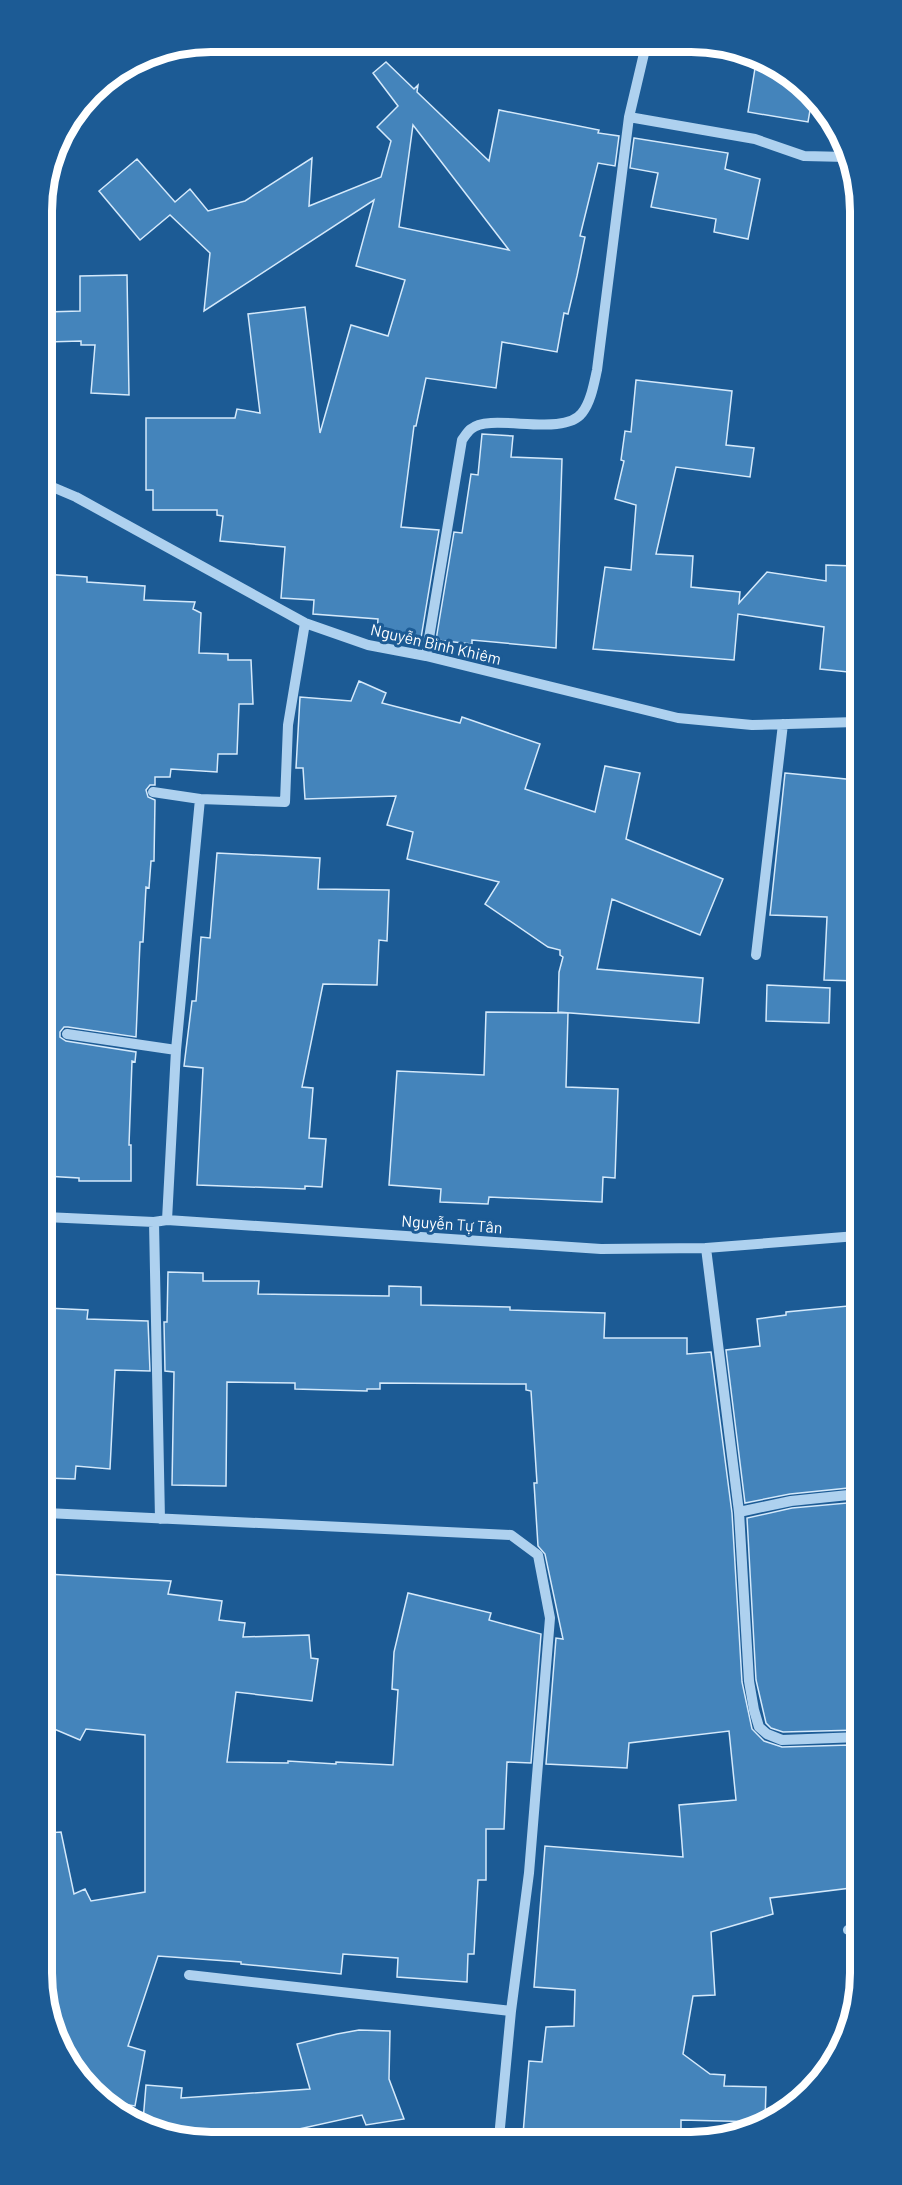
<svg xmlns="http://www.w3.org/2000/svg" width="902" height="2185" font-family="Barlow,sans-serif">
<rect width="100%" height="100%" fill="#1c5b95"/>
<!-- building -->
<path fill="#4484bb" stroke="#d4e9fb" stroke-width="1.5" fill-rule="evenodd" d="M 386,62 L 414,89 L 418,85 L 417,92 L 489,161 L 499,110 L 599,130 L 598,133 L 619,136 L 615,166 L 598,163 L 580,236 L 585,237 L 577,276 L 568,314 L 564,313 L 557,352 L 502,342 L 496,388 L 426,378 L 416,426 L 414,426 L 401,527 L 439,530 L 421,638 L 377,632 L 378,619 L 313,614 L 314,600 L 281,598 L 285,547 L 220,541 L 223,516 L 217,515 L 217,510 L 153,510 L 153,490 L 146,490 L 146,418 L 235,418 L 237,409 L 260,413 L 248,314 L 305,307 L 320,433 L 351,325 L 388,336 L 405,280 L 356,266 L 374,200 L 204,311 L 210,253 L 170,215 L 140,240 L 99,191 L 137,159 L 175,202 L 190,189 L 208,211 L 245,201 L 312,158 L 309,206 L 381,177 L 391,141 L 377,127 L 398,106 L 373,73 ZM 413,125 L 509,250 L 399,227 Z
M 756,62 L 802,84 L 812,99 L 808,122 L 748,112 Z
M 634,138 L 728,153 L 725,169 L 760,179 L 748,239 L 714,232 L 716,219 L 651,207 L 658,173 L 630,168 Z
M 127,275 L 129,395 L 91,393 L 95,345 L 81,345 L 81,341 L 47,342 L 46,312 L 80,311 L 80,276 Z
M 636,380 L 732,391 L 726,445 L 754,448 L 750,477 L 676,467 L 656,554 L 693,556 L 691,587 L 740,592 L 739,603 L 767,572 L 826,581 L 826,565 L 855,566 L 856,588 L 848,672 L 820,669 L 824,627 L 738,614 L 734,660 L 593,649 L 605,567 L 631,570 L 636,505 L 615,499 L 624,461 L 621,460 L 625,431 L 631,432 Z
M 482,434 L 513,436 L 511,457 L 562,459 L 556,648 L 472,640 L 472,644 L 436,640 L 454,532 L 462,533 L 471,474 L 478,475 Z
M 43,574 L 87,577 L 87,582 L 145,586 L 144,600 L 195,602 L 193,609 L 201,613 L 199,653 L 228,654 L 228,660 L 251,660 L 253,704 L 239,704 L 237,754 L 218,754 L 217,772 L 171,769 L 170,777 L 155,777 L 155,785 L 150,785 L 146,790 L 148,797 L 155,800 L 154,861 L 151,861 L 149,888 L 146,887 L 143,942 L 140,942 L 136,1037 L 68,1027 L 64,1027 L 60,1032 L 60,1037 L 66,1041 L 136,1052 L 135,1062 L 132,1061 L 129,1145 L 131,1145 L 131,1181 L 79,1181 L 79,1178 L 45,1176 L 45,1129 L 53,1129 L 55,1032 L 45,1030 L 44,886 L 48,886 L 52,817 L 44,816 Z
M 359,681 L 386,693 L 382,703 L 460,723 L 462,717 L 540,744 L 525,789 L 595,812 L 605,766 L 640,773 L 626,839 L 723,879 L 700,935 L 612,899 L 597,969 L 703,978 L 699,1023 L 558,1012 L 559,972 L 563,957 L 560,955 L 560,950 L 548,947 L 485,904 L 499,882 L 407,859 L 413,832 L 387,825 L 396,796 L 305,799 L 303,768 L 296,768 L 300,697 L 351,701 Z
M 785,773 L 856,780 L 857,981 L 824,980 L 827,917 L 770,915 Z
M 217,853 L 320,858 L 318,889 L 389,890 L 387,941 L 379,940 L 377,985 L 323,984 L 302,1087 L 313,1088 L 309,1138 L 326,1139 L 322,1187 L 305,1186 L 305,1189 L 197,1185 L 203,1068 L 184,1066 L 192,1001 L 196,1001 L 201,937 L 210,938 Z
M 767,985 L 830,988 L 829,1023 L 766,1021 Z
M 486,1012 L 568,1013 L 566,1087 L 618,1089 L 615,1178 L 603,1177 L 602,1202 L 489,1197 L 488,1204 L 440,1202 L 441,1189 L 389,1185 L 397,1071 L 484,1075 Z
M 168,1272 L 203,1273 L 203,1281 L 259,1281 L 258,1294 L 389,1296 L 389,1286 L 421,1287 L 421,1305 L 510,1307 L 510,1310 L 605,1313 L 604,1338 L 687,1338 L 687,1354 L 711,1352 L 732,1513 L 742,1682 L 752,1729 L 764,1741 L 782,1747 L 849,1745 L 859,1792 L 859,1887 L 770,1898 L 773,1914 L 711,1932 L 715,1995 L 693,1996 L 683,2054 L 710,2074 L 725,2075 L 724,2086 L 766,2087 L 765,2122 L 681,2120 L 681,2138 L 572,2138 L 523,2134 L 529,2061 L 542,2062 L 546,2027 L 574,2026 L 575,1990 L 534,1987 L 545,1846 L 683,1857 L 679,1805 L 736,1800 L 729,1731 L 629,1743 L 627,1768 L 546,1764 L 556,1638 L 563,1639 L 545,1554 L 538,1546 L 534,1483 L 537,1483 L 531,1391 L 526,1390 L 526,1384 L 380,1383 L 380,1389 L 367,1389 L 367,1391 L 295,1389 L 295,1383 L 227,1382 L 226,1486 L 172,1485 L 174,1372 L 165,1371 L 164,1322 L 167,1322 Z
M 848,1306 L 850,1320 L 858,1319 L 858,1487 L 790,1494 L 745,1503 L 726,1350 L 760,1346 L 757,1319 L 786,1315 L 786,1312 Z
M 46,1308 L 88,1310 L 87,1319 L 148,1321 L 150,1371 L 115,1370 L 110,1469 L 76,1466 L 75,1479 L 46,1478 Z
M 858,1502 L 859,1730 L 783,1732 L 771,1728 L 766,1723 L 756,1680 L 747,1518 L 792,1508 Z
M 46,1574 L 171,1581 L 168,1594 L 222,1601 L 219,1620 L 245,1623 L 243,1637 L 309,1635 L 311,1658 L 318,1659 L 312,1701 L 236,1692 L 227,1762 L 288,1763 L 288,1761 L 336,1764 L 336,1762 L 393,1765 L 398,1690 L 392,1689 L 394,1652 L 408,1593 L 491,1613 L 489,1620 L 541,1634 L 531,1763 L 507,1762 L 504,1829 L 486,1829 L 486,1880 L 478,1880 L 474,1954 L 468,1954 L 467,1982 L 397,1977 L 398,1958 L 343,1954 L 341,1974 L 241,1964 L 241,1962 L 158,1956 L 128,2046 L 145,2051 L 135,2106 L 106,2101 L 92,2093 L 48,2017 L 47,1833 L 61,1832 L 74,1894 L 85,1889 L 91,1901 L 145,1892 L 145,1735 L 86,1729 L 80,1740 L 47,1726 Z
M 359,2030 L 390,2031 L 389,2079 L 404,2119 L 366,2125 L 362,2115 L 299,2129 L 173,2137 L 143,2121 L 146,2085 L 182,2088 L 181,2098 L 310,2089 L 297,2044 L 337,2034 Z"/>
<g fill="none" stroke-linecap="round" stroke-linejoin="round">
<!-- minor -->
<path stroke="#aed1ef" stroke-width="10" d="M 629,117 L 755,139 L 804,156 L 847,157
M 43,483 L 76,497 L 305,623 L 368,645 L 426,656 L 678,718 L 752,725 L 856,722
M 426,656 L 462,440 C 465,436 468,431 471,429 C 490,412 563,438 582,413 C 591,402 594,383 597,370 L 629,117 L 646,45
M 153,792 L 200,799
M 756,955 L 783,724
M 67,1034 L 176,1050
M 45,1217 L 154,1222 L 167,1220 L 601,1249 L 706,1248 L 857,1236
M 167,1220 L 176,1050 L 200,799 L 285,802 L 288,725 L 305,623
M 154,1222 L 160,1519
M 706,1248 L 739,1512 L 749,1681 L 754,1710 L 759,1727 L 767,1734 L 782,1740 L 859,1737
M 739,1512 L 791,1501 L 858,1494
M 46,1513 L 511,1535 L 538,1555 L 550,1618 L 529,1873 L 511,2011 L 499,2138
M 848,1930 L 859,1929
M 189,1975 L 511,2011"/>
</g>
<g text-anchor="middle" stroke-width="6" stroke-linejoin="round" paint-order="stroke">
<!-- street labels -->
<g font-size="16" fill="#fff" stroke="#1c5b95">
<text transform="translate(436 644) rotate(13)" y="6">Nguyễn Bình Khiêm</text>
<text transform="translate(452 1224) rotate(4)" y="6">Nguyễn Tự Tân</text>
</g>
</g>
<!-- crop -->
<path d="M0 0H902V2185H0ZM211 52H691A159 159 0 0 1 850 211V1973A159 159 0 0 1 691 2132H211A159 159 0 0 1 52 1973V211A159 159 0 0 1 211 52Z" fill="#1c5b95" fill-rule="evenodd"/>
<path fill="none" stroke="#fff" stroke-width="8" d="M211 52H691A159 159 0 0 1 850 211V1973A159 159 0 0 1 691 2132H211A159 159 0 0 1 52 1973V211A159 159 0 0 1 211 52Z"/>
</svg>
